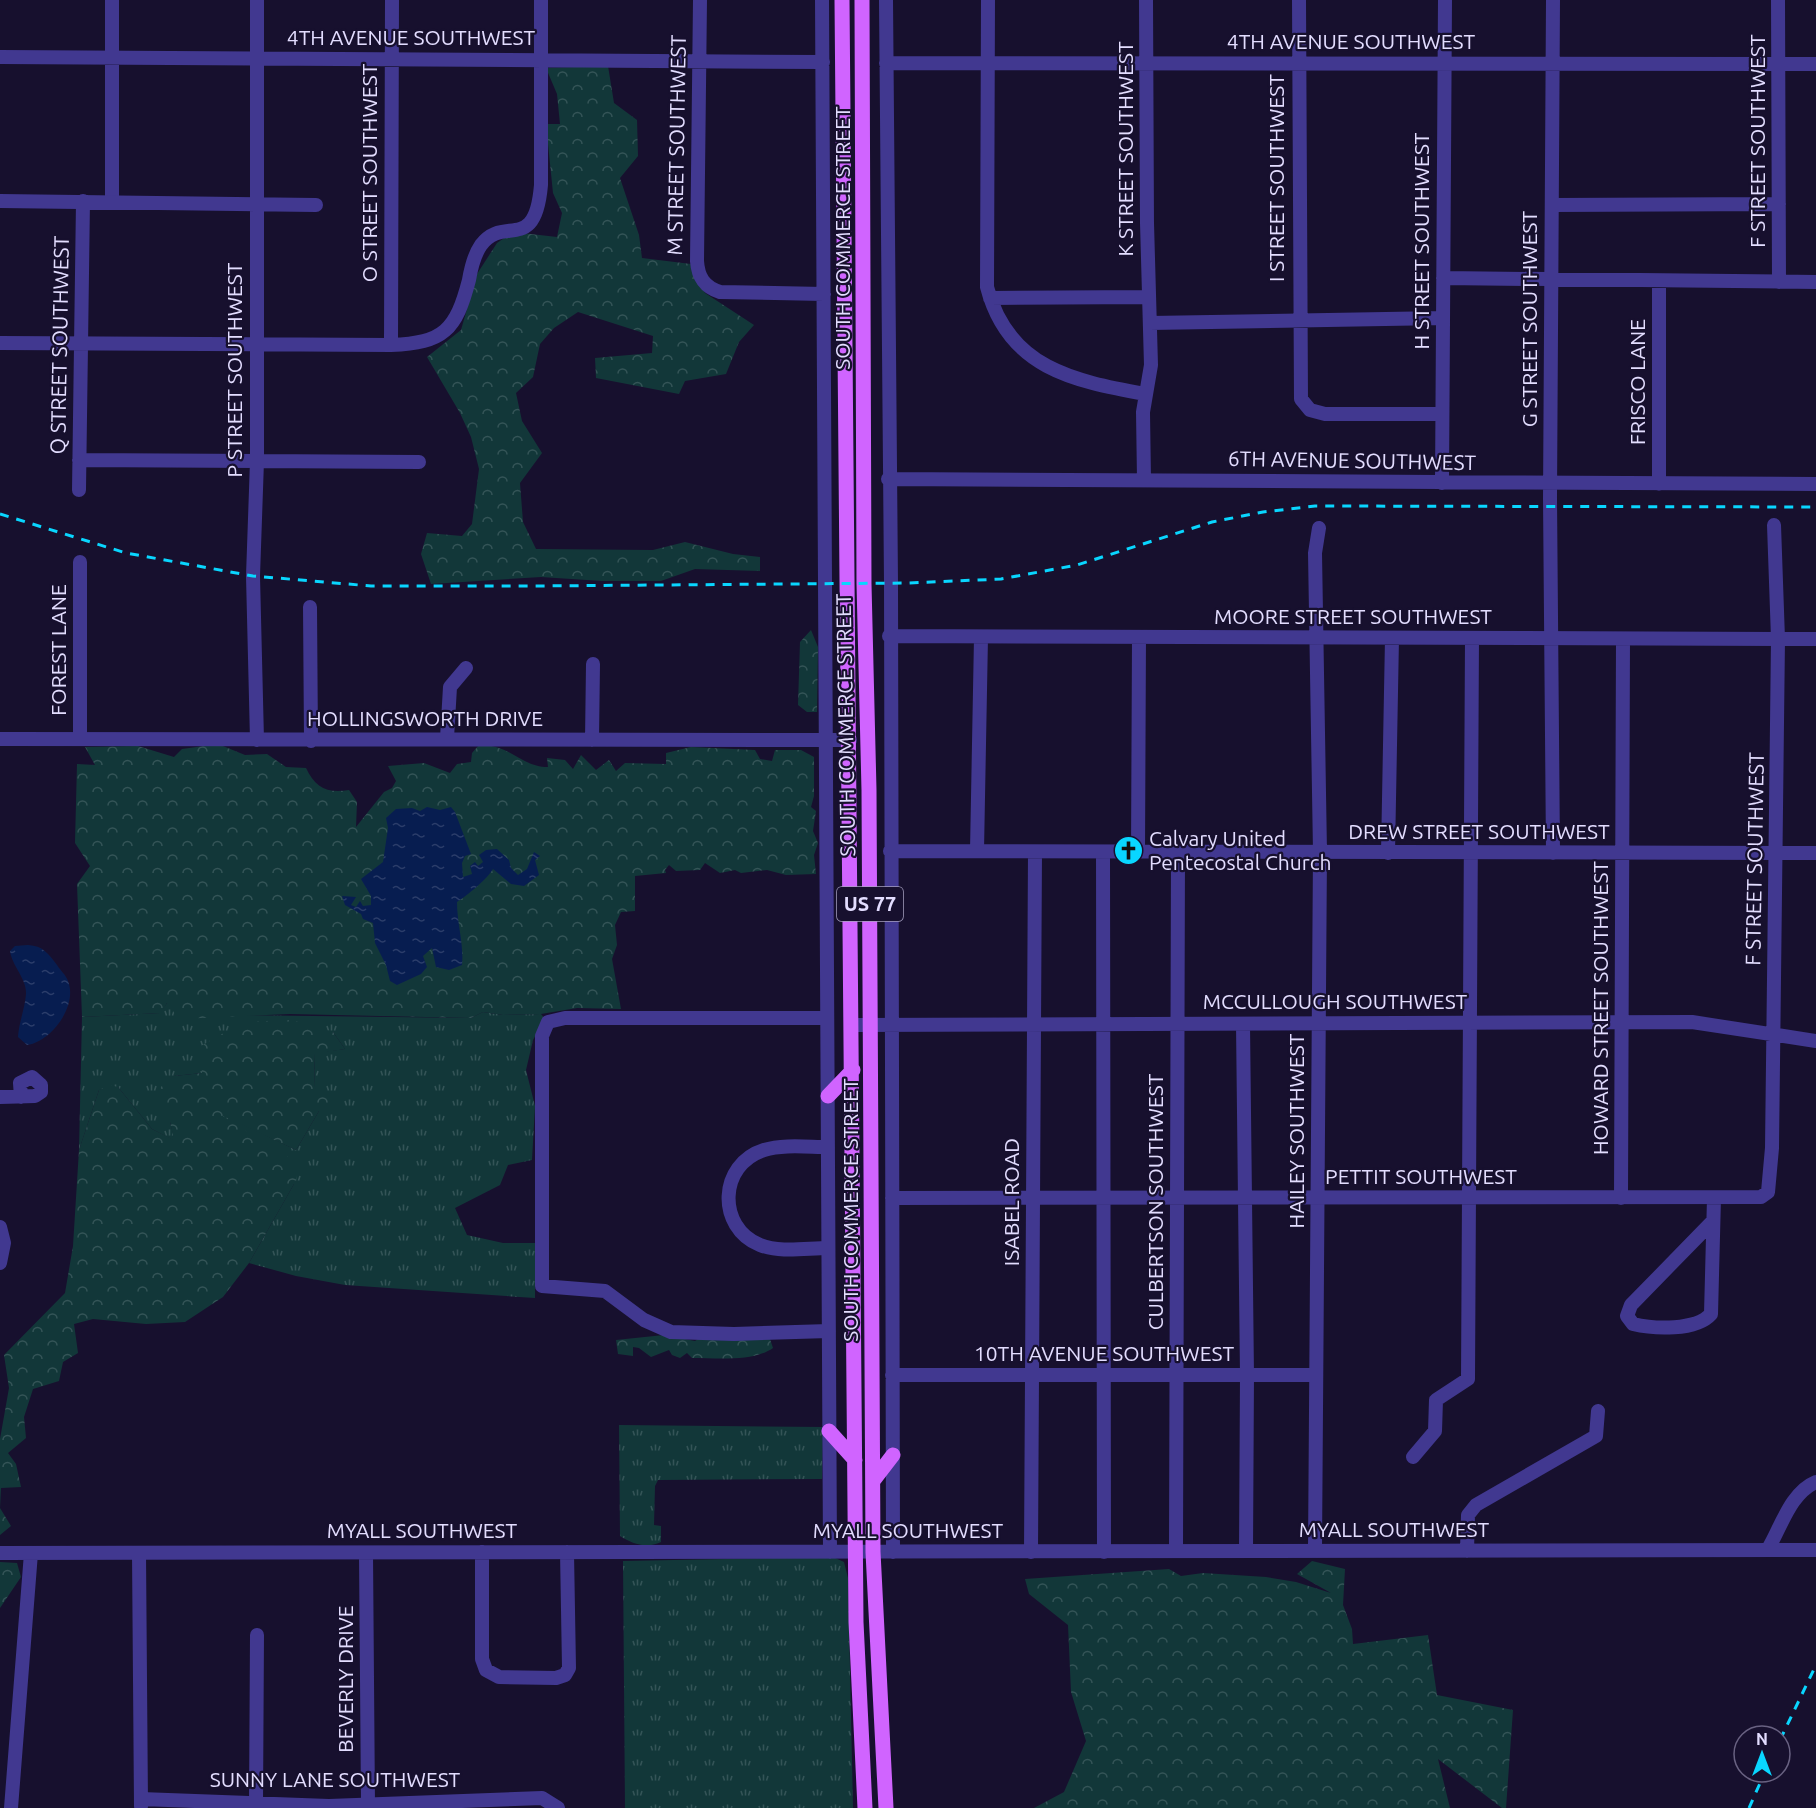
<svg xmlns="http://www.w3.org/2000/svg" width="1816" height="1808" font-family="Ubuntu,sans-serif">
<defs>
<pattern id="grass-tufts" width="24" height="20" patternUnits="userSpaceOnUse" patternTransform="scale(1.5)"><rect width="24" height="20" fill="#123739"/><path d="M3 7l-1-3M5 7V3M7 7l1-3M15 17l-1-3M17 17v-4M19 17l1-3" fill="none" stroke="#345457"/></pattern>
<pattern id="forest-crowns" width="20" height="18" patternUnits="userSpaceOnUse" patternTransform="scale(1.5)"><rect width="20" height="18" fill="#123739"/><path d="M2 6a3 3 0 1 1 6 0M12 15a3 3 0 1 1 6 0" fill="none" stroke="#345457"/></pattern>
<pattern id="water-ripples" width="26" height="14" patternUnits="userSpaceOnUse" patternTransform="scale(1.5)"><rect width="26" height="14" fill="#071d50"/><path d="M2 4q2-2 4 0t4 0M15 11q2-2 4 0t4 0" fill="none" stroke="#2b3d6a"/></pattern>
</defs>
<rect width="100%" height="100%" fill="#17102e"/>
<!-- grass -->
<path fill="url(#grass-tufts)" d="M 167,1003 L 238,1015 L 471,1018 L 483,1012 L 503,1015 L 541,1014 L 545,1019 L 533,1040 L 526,1070 L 535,1106 L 532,1160 L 508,1165 L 500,1185 L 455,1208 L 467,1235 L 503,1243 L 535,1243 L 535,1298 L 345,1285 L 296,1276 L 249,1263 L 294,1184 L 215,1111 L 296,1150 L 319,1111 L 315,1088 L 314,1053 L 345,1049 L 333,1032 L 202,1073 L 174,1076 L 170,1122 L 175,1141 L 152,1129 L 118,1087 L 99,1090 L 79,1150 L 82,1017 L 160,1013 Z
M 619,1425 L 823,1427 L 822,1479 L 658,1480 L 655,1486 L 654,1525 L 661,1526 L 661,1542 C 646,1549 633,1544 620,1536 Z
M 833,1557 L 844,1562 L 848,1578 L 853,1808 L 625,1808 L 623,1561 Z"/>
<!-- forest -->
<path fill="url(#forest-crowns)" d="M 608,66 L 614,103 L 637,120 L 638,156 L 620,178 L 639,235 L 642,258 L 691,264 L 705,293 L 754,325 L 739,342 L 726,374 L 685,381 L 679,394 L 596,378 L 595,358 L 652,353 L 653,336 L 578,312 L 554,328 L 540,344 L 533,377 L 516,393 L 522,421 L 542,453 L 520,483 L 523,522 L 536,549 L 653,550 L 685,542 L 733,554 L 760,557 L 760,571 L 695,569 L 661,581 L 602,581 L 541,577 L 431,584 L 421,554 L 427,533 L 462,536 L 472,524 L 479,469 L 471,437 L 460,413 L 427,357 L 461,330 L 477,274 L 497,243 L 513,232 L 557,237 L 562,213 L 553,193 L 546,124 L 560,124 L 557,94 L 546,68 Z
M 811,630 L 818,647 L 817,712 L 807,712 L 798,705 L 800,642 Z
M 218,744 L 245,755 L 267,754 L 286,767 L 306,768 C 315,787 327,794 349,790 L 357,802 L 356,827 L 384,792 L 392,788 L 396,781 L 388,766 L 424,763 L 450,773 L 457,764 L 471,762 L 472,753 L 479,745 C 513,745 520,767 548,767 L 547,758 L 565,760 L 573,769 L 581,755 L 596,770 L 609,760 L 616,771 L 625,763 L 666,764 L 666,753 L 691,747 L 755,750 L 760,759 L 772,761 L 775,750 L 801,750 L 814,757 L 814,796 L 811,807 L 816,811 L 813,831 L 818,843 L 814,855 L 816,874 L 786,875 L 767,870 L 741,873 L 735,870 L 720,873 L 705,863 L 700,870 L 676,871 L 669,865 L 665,870 L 666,873 L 635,876 L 635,911 L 621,912 L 615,925 L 617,945 L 612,959 L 621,1009 L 577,1008 L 541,1014 L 503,1015 L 483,1012 L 471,1018 L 290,1014 L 179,1019 L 167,1003 L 161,1013 L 82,1017 L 77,884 L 90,866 L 75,843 L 77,764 L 95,765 L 85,747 L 138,746 L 174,757 L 182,749 Z
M 292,1020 L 333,1032 L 345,1049 L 314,1054 L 315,1088 L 334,1104 L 319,1111 L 296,1150 L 221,1115 L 301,1165 L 294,1184 L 249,1263 L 223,1297 L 185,1322 L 146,1324 L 93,1319 L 74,1324 L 78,1353 L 63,1362 L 59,1381 L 33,1389 L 24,1417 L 26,1438 L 8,1453 L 16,1464 L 21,1487 L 1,1488 L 0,1508 L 11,1526 L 0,1535 L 0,1439 L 9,1388 L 4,1355 L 65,1293 L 73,1246 L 79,1150 L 99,1090 L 110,1085 L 118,1087 L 152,1129 L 174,1140 L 170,1122 L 150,1096 L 174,1076 L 202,1073 L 201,1046 L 243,1022 Z
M 664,1335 L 695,1341 L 701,1337 L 770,1339 L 773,1348 C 753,1362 718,1358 692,1358 L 687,1353 L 680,1358 L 672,1355 L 669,1350 L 651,1357 L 639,1348 L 633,1347 L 633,1356 L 618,1354 L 616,1340 Z
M 1312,1561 L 1345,1569 L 1343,1605 L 1352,1629 L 1353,1644 L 1428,1635 L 1437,1695 L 1513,1710 L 1506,1808 L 1502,1808 L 1438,1759 L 1450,1808 L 1034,1808 L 1064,1792 L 1086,1741 L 1071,1692 L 1068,1625 L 1029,1594 L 1025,1579 L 1169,1569 L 1181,1576 L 1203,1573 L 1266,1577 L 1296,1582 L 1331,1593 L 1297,1574 Z
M 0,1562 L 17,1563 L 21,1577 L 0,1608 Z"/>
<!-- water -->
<path fill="url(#water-ripples)" d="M 427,807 L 440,810 L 451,807 L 455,812 L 471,854 L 465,856 L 462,863 L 463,877 L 472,874 L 470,866 L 475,862 L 478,866 L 483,862 L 479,855 L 486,850 L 497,849 L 509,860 L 511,868 L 518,875 L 527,869 L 534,852 L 540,856 L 535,860 L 539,875 L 524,886 L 511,884 L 493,869 C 487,879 468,895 457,902 C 457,924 464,943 462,965 L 449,970 L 436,967 L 432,948 L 423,956 L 427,967 L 421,974 L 397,985 L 390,981 L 386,965 L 375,943 L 373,923 L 363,919 L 361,914 L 345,905 L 342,896 L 356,897 L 351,905 L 356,907 L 360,901 L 363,906 L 371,905 L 371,896 L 361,879 L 383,862 L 388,828 L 386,818 L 396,809 L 412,808 L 420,811 Z
M 28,945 C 43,946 48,953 57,965 C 60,970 66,975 68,981 C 78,1006 51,1042 27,1045 L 18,1037 C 19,1022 25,1008 26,994 C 27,979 12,966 10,951 L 15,946 Z"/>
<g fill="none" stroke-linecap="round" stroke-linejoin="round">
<!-- minor -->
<path stroke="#413890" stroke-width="14" d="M 257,0 L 257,461 L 253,576 L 257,740
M 700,0 L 697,261 C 698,277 704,287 720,292 L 824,294
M 822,0 L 830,1552
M 886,0 L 891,583 L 893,1552
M 988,0 L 987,287 C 1008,368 1073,381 1146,394
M 1299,0 L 1301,399 L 1310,410 L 1325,414 L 1442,414
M 1778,0 L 1779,282
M 0,57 L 823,62
M 886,63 L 1816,64
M 0,201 L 316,205
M 112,201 L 112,0
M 1552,205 L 1779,204
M 1443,278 L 1816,282
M 1659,281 L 1659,484
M 990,298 L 1149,297
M 1150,323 L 1443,318
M 0,343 L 391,345 C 444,343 456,330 469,280 C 471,268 474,255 481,245 C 504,214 535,255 541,185 L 541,0
M 391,345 L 392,0
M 79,460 L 419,462
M 888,479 L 1816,484
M 1144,480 L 1143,412 L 1151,365 L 1147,223 L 1146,0
M 1442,483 L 1445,0
M 79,490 L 83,201
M 310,607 L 311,741
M 889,636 L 1816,639
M 447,738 L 450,687 L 466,668
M 0,739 L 850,740
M 80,739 L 80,562
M 592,740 L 593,664
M 890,851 L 1816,853
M 977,851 L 981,637
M 1103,852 L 1104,1552
M 1138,852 L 1139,637
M 1388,853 L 1392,638
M 1553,853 L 1550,498 L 1553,0
M 827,1018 L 565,1018 L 548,1022 L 542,1036 L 542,1286 L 605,1291 L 644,1320 L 671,1332 L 734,1334 L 829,1331
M 1243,1024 L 1247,1375 L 1246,1551
M 852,1025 L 1692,1022 L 1816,1041
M 0,1097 L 35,1096 L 41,1092 L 41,1085 L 32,1077 L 20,1083 L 21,1097
M 828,1147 C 808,1147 783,1144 764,1150 C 719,1164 716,1227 760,1245 C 780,1253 807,1248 828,1248
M 892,1198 L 1761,1197 L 1768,1192 L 1772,1148 L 1778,639 L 1774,525
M 1621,1198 L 1623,639
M 1713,1221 L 1631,1305 L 1627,1316 L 1633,1324 C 1654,1329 1696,1331 1711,1314 L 1714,1198
M 0,1227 L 4,1243 L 0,1263
M 892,1375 L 1316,1375
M 1413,1457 L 1435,1431 L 1436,1400 L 1468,1379 L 1472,638
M 1768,1549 C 1781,1527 1791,1492 1816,1482
M 1176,1551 L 1178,852
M 1315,1551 L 1320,852 L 1315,553 L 1319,528
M 1467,1551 L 1468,1515 L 1476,1505 L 1596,1436 L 1598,1411
M 482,1552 L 482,1659 L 486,1670 L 499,1677 L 556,1678 L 565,1675 L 569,1668 L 567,1552
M 1031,1552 L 1035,852
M 0,1553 L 1816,1550
M 139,1553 L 141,1806
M 366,1553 L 368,1805
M 141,1799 L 329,1806 L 542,1798 L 558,1808
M 256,1804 L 257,1635
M 11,1808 L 31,1553"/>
<!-- major -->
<path stroke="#d064ff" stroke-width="15" d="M 842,0 L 856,1622 L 865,1808
M 862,0 L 864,584 L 869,790 L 873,1552 L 886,1808
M 828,1096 L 853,1070
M 829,1431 L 855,1460
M 873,1481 L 893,1455"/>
<!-- rail -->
<path stroke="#09d6ff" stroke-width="3" stroke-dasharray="9 8" stroke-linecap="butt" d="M 0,514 L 126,553 L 253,576 L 371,586 L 534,586 L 909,583 L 1001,579 L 1077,565 L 1212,522 L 1263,512 L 1315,506 L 1816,507
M 1780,1740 L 1816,1665
M 1749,1808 L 1765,1772"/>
</g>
<!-- icons -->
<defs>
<symbol id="church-disc" viewBox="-11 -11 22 22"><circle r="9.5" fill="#09d6ff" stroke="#17102e"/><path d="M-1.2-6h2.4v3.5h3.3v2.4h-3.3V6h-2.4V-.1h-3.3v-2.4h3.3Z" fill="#111"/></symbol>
</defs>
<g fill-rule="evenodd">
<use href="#church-disc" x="1112" y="834" width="33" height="33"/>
</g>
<g text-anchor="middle" stroke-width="4.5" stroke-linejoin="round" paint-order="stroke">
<!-- shield labels -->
<rect fill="#17102e" stroke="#a6a0c0" stroke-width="1.5" x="837" y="887" width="66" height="34" rx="4.5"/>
<g font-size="20" font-weight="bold" fill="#e3ddff">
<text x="870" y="911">US 77</text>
</g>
<!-- street labels -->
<g font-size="21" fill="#e3ddff" stroke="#17102e">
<text x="411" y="45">4TH AVENUE SOUTHWEST</text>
<text x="1351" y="49">4TH AVENUE SOUTHWEST</text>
<text transform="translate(1758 141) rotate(-90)" y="7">F STREET SOUTHWEST</text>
<text transform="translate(677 145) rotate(-89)" y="7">M STREET SOUTHWEST</text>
<text transform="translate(1126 149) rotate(-90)" y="7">K STREET SOUTHWEST</text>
<text transform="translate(370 173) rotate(-90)" y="7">O STREET SOUTHWEST</text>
<text transform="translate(1277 178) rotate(-90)" y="7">I STREET SOUTHWEST</text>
<text transform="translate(843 238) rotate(-90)" y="7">SOUTH COMMERCE STREET</text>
<text transform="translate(1422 241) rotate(-90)" y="7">H STREET SOUTHWEST</text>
<text transform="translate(1530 319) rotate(-90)" y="7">G STREET SOUTHWEST</text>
<text transform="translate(60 345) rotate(-89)" y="7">Q STREET SOUTHWEST</text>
<text transform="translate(235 370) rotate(-90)" y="7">P STREET SOUTHWEST</text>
<text transform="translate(1638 382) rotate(-90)" y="7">FRISCO LANE</text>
<text transform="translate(1352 461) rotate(1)" y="7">6TH AVENUE SOUTHWEST</text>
<text x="1353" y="624">MOORE STREET SOUTHWEST</text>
<text transform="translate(59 650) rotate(-90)" y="7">FOREST LANE</text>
<text x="425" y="726">HOLLINGSWORTH DRIVE</text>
<text transform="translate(846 725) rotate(-91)" y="7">SOUTH COMMERCE STREET</text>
<text x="1479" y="839">DREW STREET SOUTHWEST</text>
<text transform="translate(1755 859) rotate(-89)" y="7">F STREET SOUTHWEST</text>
<text x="1335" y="1009">MCCULLOUGH SOUTHWEST</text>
<text transform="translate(1601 1008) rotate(-90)" y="7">HOWARD STREET SOUTHWEST</text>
<text transform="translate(1297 1131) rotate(-90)" y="7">HAILEY SOUTHWEST</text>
<text x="1421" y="1184">PETTIT SOUTHWEST</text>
<text transform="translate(1012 1202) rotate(-90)" y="7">ISABEL ROAD</text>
<text transform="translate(1156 1202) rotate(-90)" y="7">CULBERTSON SOUTHWEST</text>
<text transform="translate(851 1210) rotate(-90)" y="7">SOUTH COMMERCE STREET</text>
<text x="1104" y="1361">10TH AVENUE SOUTHWEST</text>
<text x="1394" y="1537">MYALL SOUTHWEST</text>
<text x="422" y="1538">MYALL SOUTHWEST</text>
<text x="908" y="1538">MYALL SOUTHWEST</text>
<text transform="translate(346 1679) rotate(-90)" y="7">BEVERLY DRIVE</text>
<text x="335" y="1787">SUNNY LANE SOUTHWEST</text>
</g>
<!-- poi labels -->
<g font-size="21" fill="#e3ddff" stroke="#17102e" text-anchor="start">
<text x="1149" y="846">Calvary United<tspan x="1149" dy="24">Pentecostal Church</tspan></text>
</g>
</g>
<!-- north arrow -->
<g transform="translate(1762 1754)"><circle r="28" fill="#17102e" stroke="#696282" stroke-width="1.5"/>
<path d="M0-4.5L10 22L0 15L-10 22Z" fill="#09d6ff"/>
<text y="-9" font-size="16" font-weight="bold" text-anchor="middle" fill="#e3ddff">N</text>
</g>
</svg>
